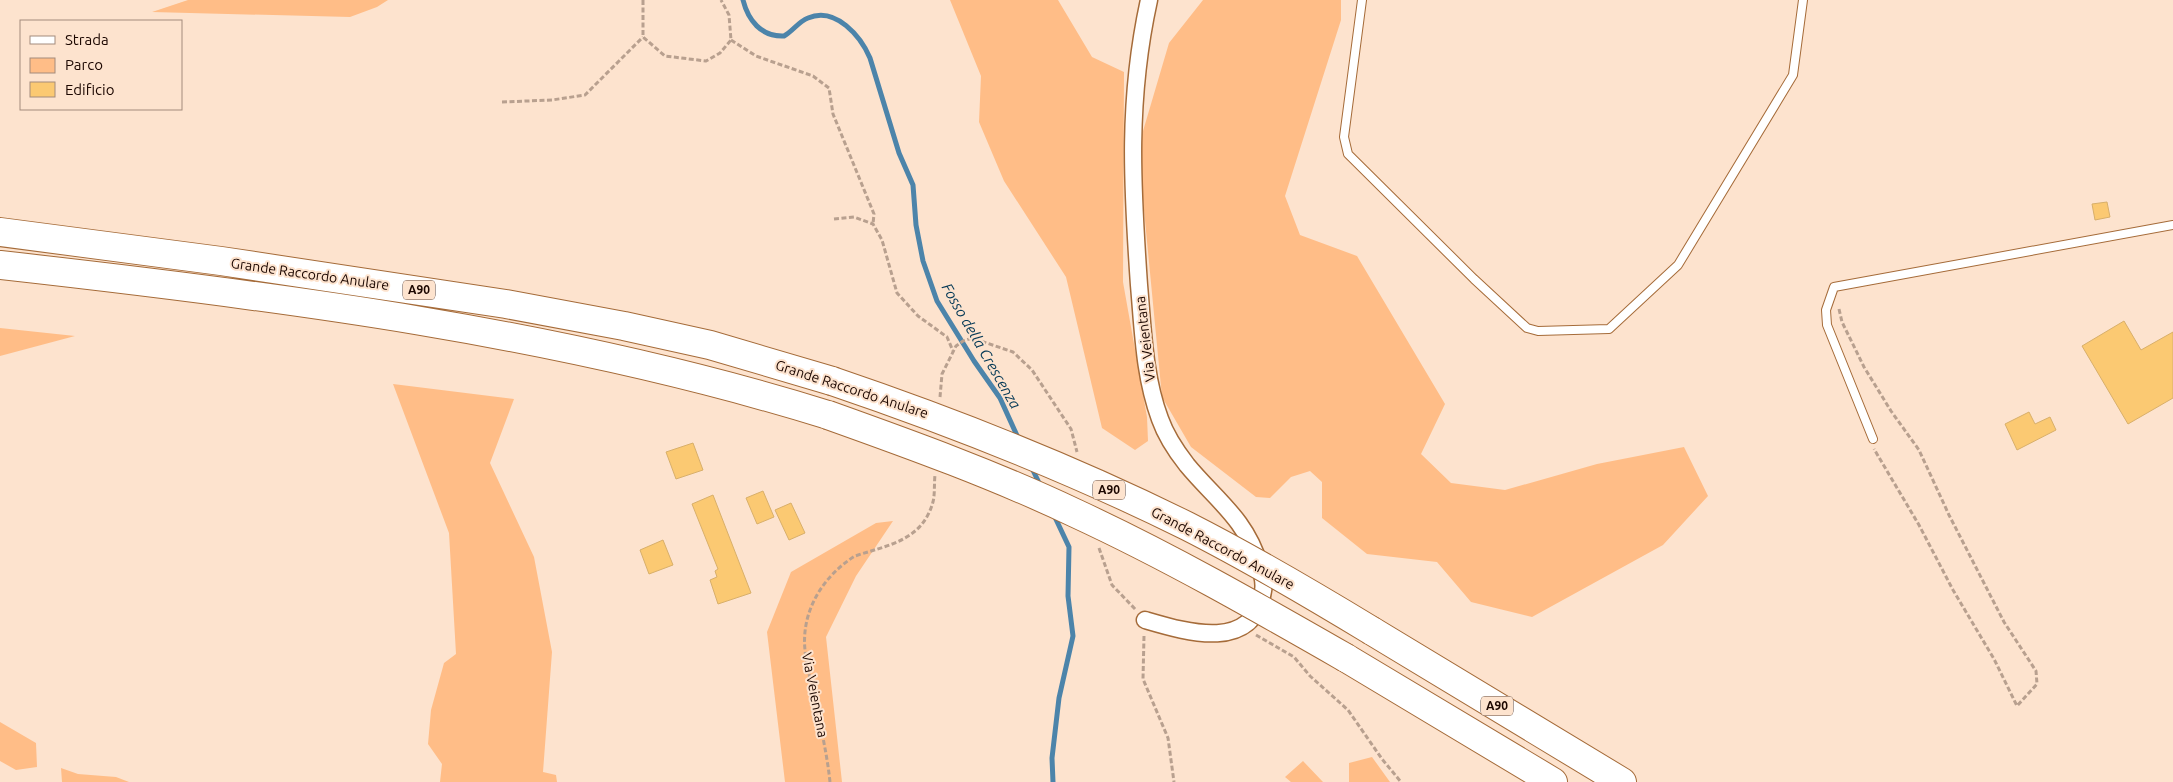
<svg xmlns="http://www.w3.org/2000/svg" width="2173" height="782" font-family="Ubuntu,sans-serif">
<rect width="100%" height="100%" fill="#fde3ce"/>
<!-- green -->
<path fill="#ffbd87" d="M 188,0 L 388,0 L 377,7 L 350,17 L 152,12 Z
M 950,0 L 1058,0 L 1092,57 L 1124,72 L 1123,282 L 1147,417 L 1148,441 L 1135,450 L 1102,428 L 1066,277 L 1004,181 L 979,122 L 981,76 Z
M 1203,0 L 1341,0 L 1341,20 L 1285,196 L 1300,235 L 1357,256 L 1445,404 L 1421,454 L 1451,483 L 1505,490 L 1597,464 L 1684,447 L 1708,496 L 1663,545 L 1532,617 L 1471,602 L 1437,562 L 1367,554 L 1322,518 L 1322,482 L 1310,471 L 1291,477 L 1270,498 L 1256,497 L 1191,447 L 1162,397 L 1138,148 L 1169,43 Z
M 0,328 L 75,336 L 0,356 Z
M 393,384 L 514,399 L 490,463 L 534,557 L 552,652 L 543,772 L 556,775 L 557,782 L 440,782 L 442,764 L 428,744 L 431,710 L 444,663 L 456,654 L 449,533 Z
M 893,521 L 856,576 L 826,637 L 842,782 L 785,782 L 767,632 L 791,572 L 876,523 Z
M 0,722 L 36,743 L 37,767 L 16,770 L 0,761 Z
M 1372,757 L 1390,782 L 1349,782 L 1349,763 Z
M 1303,761 L 1323,782 L 1291,782 L 1285,777 Z
M 61,768 L 78,774 L 116,777 L 129,782 L 62,782 Z"/>
<g fill="none" stroke-linecap="round" stroke-linejoin="round">
<!-- stream -->
<path stroke="#4c84aa" stroke-width="5" d="M 743,0 C 748,20 761,37 784,36 C 793,31 798,22 808,18 C 836,6 861,37 870,58 L 899,153 L 913,185 L 916,225 L 923,261 L 937,301 L 974,361 L 1000,398 L 1019,440
M 1031,466 L 1040,485
M 1053,513 L 1069,547 L 1068,596 L 1073,636 L 1059,698 L 1052,758 L 1053,782"/>
</g>
<!-- building -->
<path fill="#fbc972" stroke="#d8af6a" d="M 2107,202 L 2110,217 L 2095,220 L 2092,204 Z
M 2124,321 L 2141,350 L 2173,332 L 2173,398 L 2128,424 L 2082,346 Z
M 2029,412 L 2035,424 L 2050,417 L 2056,430 L 2017,450 L 2005,424 Z
M 693,443 L 703,470 L 676,479 L 666,452 Z
M 763,491 L 774,517 L 757,524 L 746,498 Z
M 713,495 L 751,593 L 718,604 L 710,580 L 717,577 L 715,571 L 718,569 L 692,504 Z
M 791,503 L 805,533 L 789,540 L 775,510 Z
M 663,540 L 673,565 L 649,574 L 640,550 Z"/>
<g fill="none" stroke-linecap="round" stroke-linejoin="round">
<defs>
<path id="lane" d="M 1362,0 L 1344,137 L 1348,154 L 1474,279 L 1527,328 L 1538,331 L 1609,329 L 1678,265 L 1793,75 L 1803,0
M 1873,439 L 1827,325 L 1826,310 L 1834,287 L 2173,225"/>
<path id="street" d="M 1145,620 C 1186,632 1254,653 1263,591 C 1265,582 1262,573 1259,564 C 1246,519 1215,499 1187,465 C 1176,451 1166,436 1160,419 C 1144,376 1143,330 1139,285 C 1132,185 1127,100 1149,0"/>
<path id="highway" d="M 0,232 L 221,261 L 506,304 L 624,326 L 710,345 L 832,381
M 0,265 C 278,296 561,332 828,415
M 1372,631 L 1622,782
M 1346,658 L 1553,782"/>
</defs>
<!-- lane casing -->
<use href="#lane" stroke="#a56b39" stroke-width="10"/>
<!-- street casing -->
<use href="#street" stroke="#a56b39" stroke-width="19"/>
<!-- highway casing -->
<use href="#highway" stroke="#a56b39" stroke-width="30"/>
<!-- path -->
<path stroke="#b8a08f" stroke-width="3" stroke-dasharray="5 2.5" stroke-linecap="butt" d="M 643,0 L 643,37 L 665,56 L 706,61 L 720,53 L 731,40 L 729,15 L 721,0
M 731,40 L 756,56 L 813,76 L 829,88 L 833,114 L 874,214 L 873,224
M 502,102 L 552,100 L 585,95 L 643,37
M 834,219 L 854,217 L 873,224 L 882,240 L 897,293 L 918,316 L 947,337 L 953,351
M 1839,309 L 1842,322 L 1864,367 L 1891,411 L 1919,450 L 1949,515 L 2004,622 L 2036,671 L 2037,684 L 2017,706 L 1994,659 L 1953,590 L 1919,525 L 1874,449
M 940,397 L 942,374 L 956,346 L 963,341 L 972,338 L 1013,352 L 1032,370 L 1071,429 L 1077,452
M 1099,548 L 1112,585 L 1136,610
M 1256,635 L 1294,657 L 1310,676 L 1348,710 L 1382,759 L 1401,782
M 1144,636 L 1143,679 L 1168,738 L 1174,782
M 830,782 C 827,753 820,724 814,695 C 811,680 806,665 805,650 C 801,611 823,576 855,556 C 888,545 922,541 933,502 C 935,494 934,484 935,475"/>
<!-- lane -->
<use href="#lane" stroke="#fff" stroke-width="8"/>
<!-- street -->
<use href="#street" stroke="#fff" stroke-width="16"/>
<!-- highway -->
<use href="#highway" stroke="#fff" stroke-width="28"/>
<defs>
<path id="highway-bridge" d="M 832,381 C 953,422 1072,469 1187,526 C 1250,558 1311,594 1372,631
M 828,415 C 912,445 995,475 1075,513 C 1168,556 1257,607 1346,658"/>
</defs>
<!-- highway-bridge casing -->
<use href="#highway-bridge" stroke="#a56b39" stroke-width="30" stroke-linecap="butt"/>
<!-- highway-bridge -->
<use href="#highway-bridge" stroke="#fff" stroke-width="28"/>
</g>
<g text-anchor="middle" stroke-width="4" stroke-linejoin="round" paint-order="stroke">
<!-- shield labels -->
<g fill="#fde3ce" stroke="#60493e" stroke-width="1">
<rect x="403" y="280.5" width="32" height="19" rx="4"/>
<rect x="1093" y="480.5" width="32" height="19" rx="4"/>
<rect x="1481" y="696.5" width="32" height="19" rx="4"/>
</g>
<g font-size="12" font-weight="bold" fill="#1c0700">
<text x="419" y="294">A90</text>
<text x="1109" y="494">A90</text>
<text x="1497" y="710">A90</text>
</g>
<!-- street labels -->
<g font-size="14" fill="#1c0700" stroke="#fde3ce">
<text transform="translate(310 274) rotate(8)" y="5">Grande Raccordo Anulare</text>
<text transform="translate(1145 339) rotate(-97)" y="5">Via Veientana</text>
<text transform="translate(852 389) rotate(18)" y="5">Grande Raccordo Anulare</text>
<text transform="translate(1223 548) rotate(28)" y="5">Grande Raccordo Anulare</text>
<text transform="translate(815 695) rotate(79)" y="5">Via Veientana</text>
</g>
<!-- water labels -->
<g font-size="15" font-style="italic" fill="#053956" stroke="#fde3ce">
<text transform="translate(981 346) rotate(60)" y="5">Fosso della Crescenza</text>
</g>
</g>
<!-- legend -->
<rect x="20" y="20" width="162" height="90" fill="#fde3ce" stroke="#a38b7c"/>
<rect x="30" y="36" width="25" height="8" fill="#ffffff" stroke="#a38b7c"/>
<text x="65" y="45" font-size="15" fill="#1c0700">Strada</text>
<rect x="30" y="58" width="25" height="15" fill="#ffbd87" stroke="#a38b7c"/>
<text x="65" y="70" font-size="15" fill="#1c0700">Parco</text>
<rect x="30" y="82" width="25" height="15" fill="#fbc972" stroke="#a38b7c"/>
<text x="65" y="95" font-size="15" fill="#1c0700">Edificio</text>
</svg>
